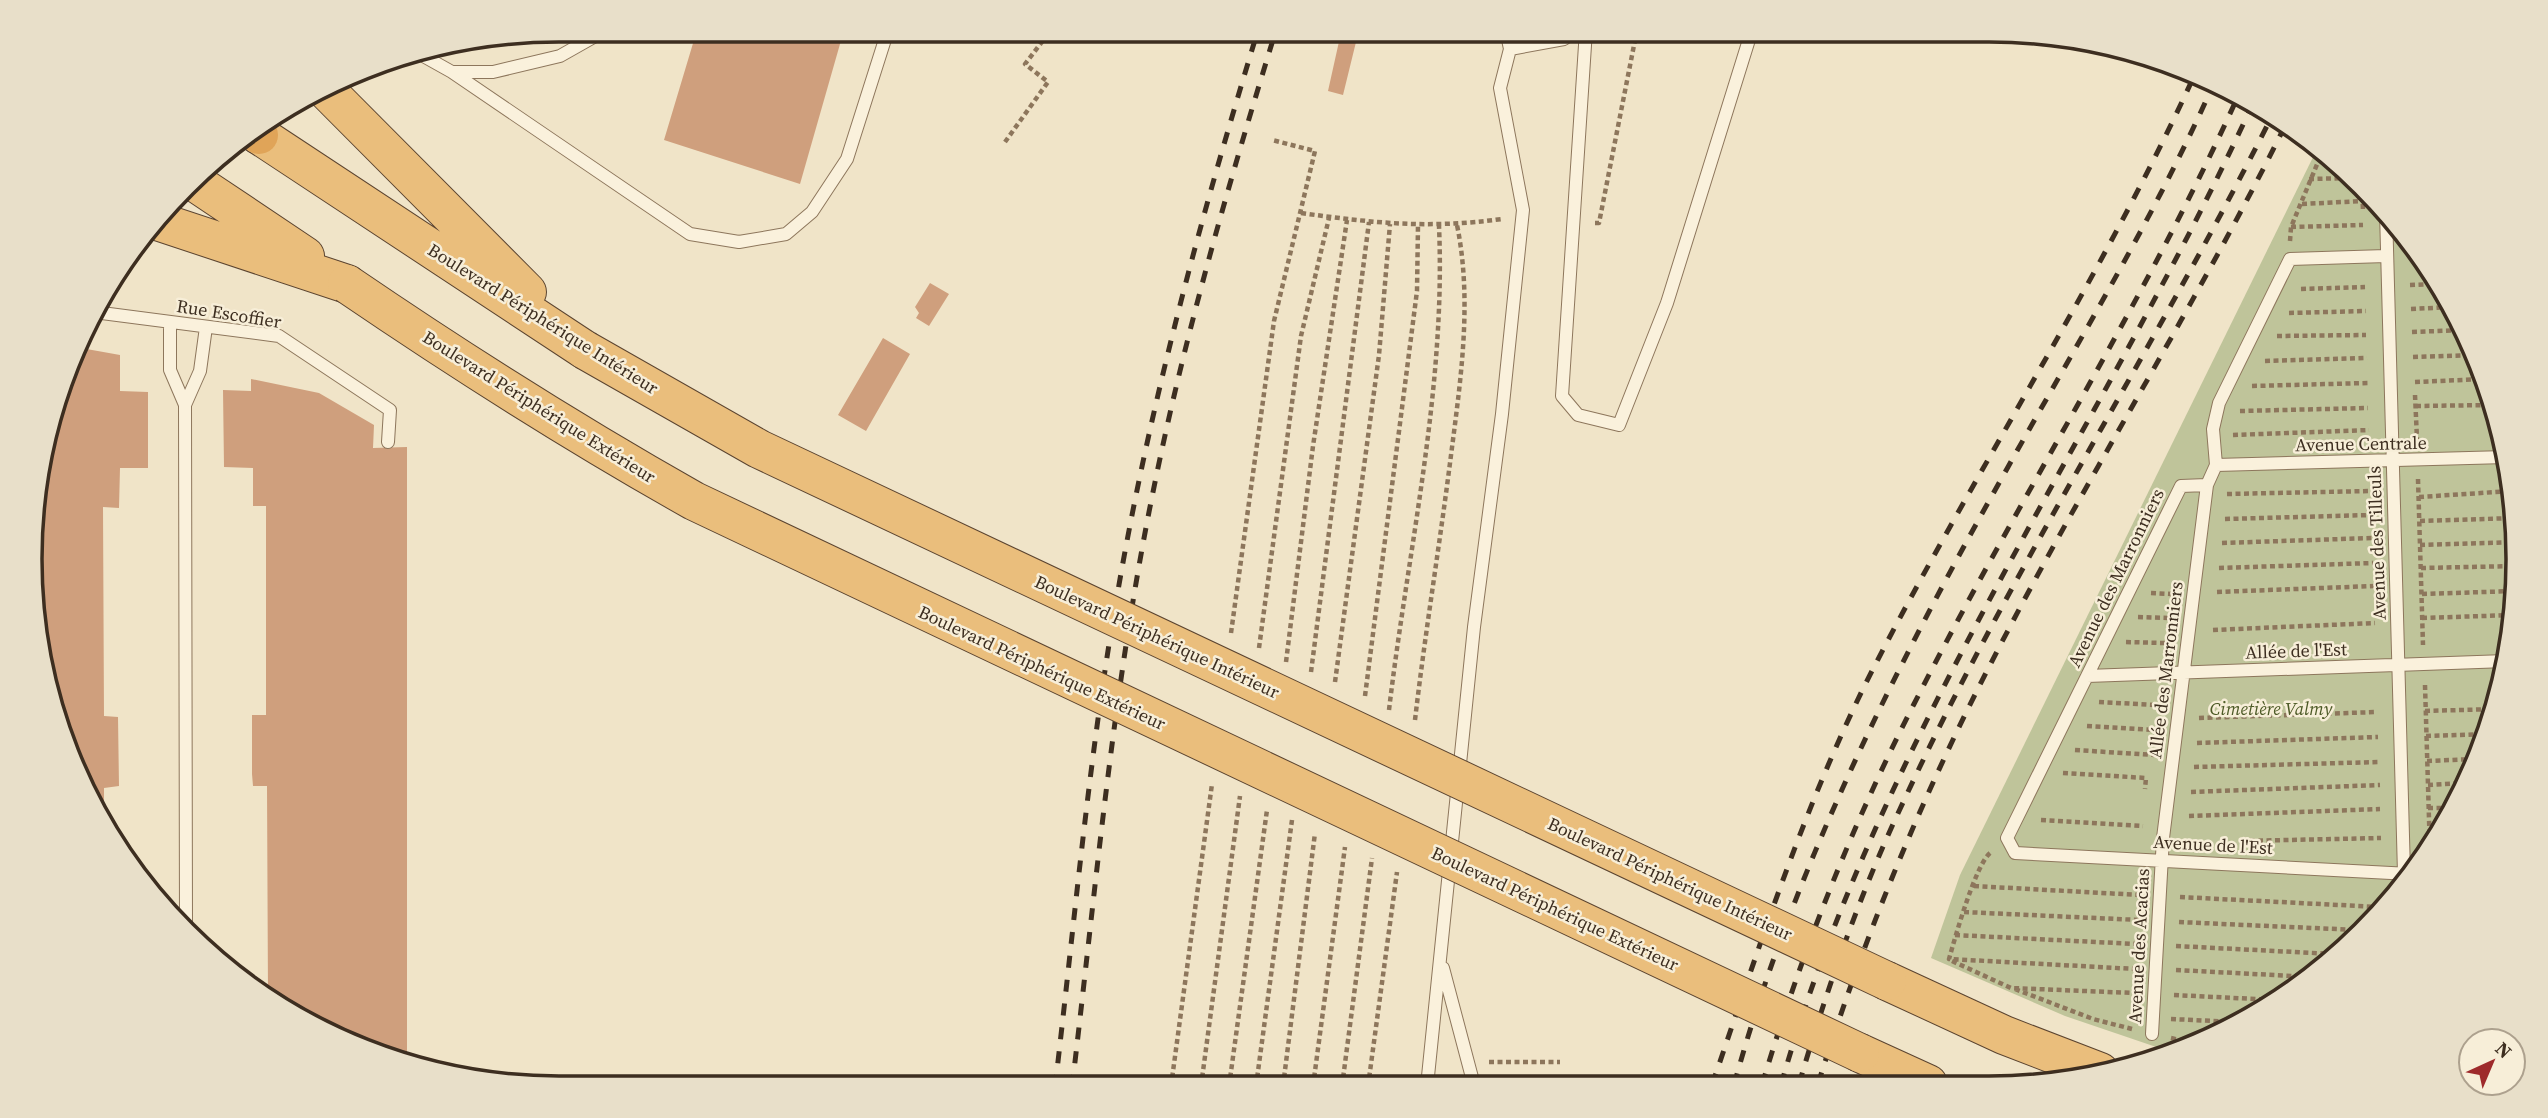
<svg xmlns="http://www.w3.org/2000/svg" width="2548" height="1118" font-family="'Source Serif 4',serif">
<rect width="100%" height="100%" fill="#f0e4c8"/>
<!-- cemetery -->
<path fill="#bfc49a" d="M 2318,147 L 2338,161 L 2409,237 L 2464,325 L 2500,422 L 2517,525 L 2514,628 L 2490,730 L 2429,853 L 2312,979 L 2192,1048 L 2168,1051 L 2065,1016 L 1931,958 L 1960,875 Z"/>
<!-- building -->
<path fill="#cf9f7d" d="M 697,30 L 844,30 L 800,184 L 664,140 Z
M 1340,37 L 1356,42 L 1343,95 L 1328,91 Z
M 930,283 L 949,294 L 929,326 L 916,318 L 919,313 L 915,307 Z
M 883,338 L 910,354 L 866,431 L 838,415 Z
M 81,348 L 120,355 L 120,391 L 148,392 L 148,468 L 120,468 L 119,508 L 103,507 L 104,716 L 118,717 L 119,786 L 104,788 L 104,828 L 58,729 L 34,628 L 40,456 Z
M 251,379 L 319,393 L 374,425 L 373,448 L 407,447 L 407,1063 L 389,1060 L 295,1018 L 268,998 L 267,786 L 253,786 L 252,774 L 252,715 L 266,715 L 266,506 L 253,506 L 253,468 L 224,467 L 223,390 L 251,391 Z"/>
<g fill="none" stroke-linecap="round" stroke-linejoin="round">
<defs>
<path id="service" d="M 1586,30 L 1562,396 L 1578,415 L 1619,425 L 1667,303 L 1752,30
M 1510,49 L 1564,39 L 1576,30
M 418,53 L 452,72 L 493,72 L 560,56 L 606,30
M 452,72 L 690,234 L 739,242 L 786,234 L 812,212 L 847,159 L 888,30
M 2386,212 L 2404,873
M 2386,256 L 2290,259 L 2219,403 L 2213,429 L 2216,465 L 2207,485 L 2181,486 L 2007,838 L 2015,853 L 2410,874
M 94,312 L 279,336 L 390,410 L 388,442
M 170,323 L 170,370 L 185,405 L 186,927
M 185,405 L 200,371 L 206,327
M 2216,465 L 2506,457
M 2087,676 L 2506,661
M 1443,968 L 1474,1085
M 2152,1034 L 2163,838 L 2207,485
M 1427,1086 L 1474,627 L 1502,414 L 1523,210 L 1500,88 L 1510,49 L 1506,30"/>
<path id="trunk" d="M 323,87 L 527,292
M 253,131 L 585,350
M 193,181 L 305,256
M 160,222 L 347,284
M 1887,981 L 2004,1035 L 2100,1072
M 1860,1053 L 1928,1084"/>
<path id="motorway" d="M 254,130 L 259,135"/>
</defs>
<!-- service casing -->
<use href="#service" stroke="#8d765c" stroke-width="14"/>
<!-- trunk casing -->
<use href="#trunk" stroke="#5b4430" stroke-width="40"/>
<!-- motorway casing -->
<use href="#motorway" stroke="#5b4430" stroke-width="40"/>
<!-- path -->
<path stroke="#8d765c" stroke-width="4.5" stroke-dasharray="5 3.5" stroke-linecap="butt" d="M 1005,142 L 1048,82 L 1025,64 L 1051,30
M 2309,179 L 2353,178
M 2362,187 L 2363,211
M 2302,204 L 2363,201
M 1301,213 C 1373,223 1429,229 1502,219
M 1595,223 L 1599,223 L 1637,30
M 2291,227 L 2363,225
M 2290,241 L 2291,227 L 2323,150
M 2408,256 L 2421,256
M 2410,285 L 2438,284
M 2301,289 L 2365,287
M 2411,309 L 2452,307
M 2289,313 L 2366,311
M 2412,332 L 2466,330
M 2277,336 L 2366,335
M 2413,357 L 2475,355
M 2265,361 L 2367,358
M 2415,382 L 2484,379
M 2252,386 L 2368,383
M 2415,395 L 2417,439
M 2416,406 L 2494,405
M 2240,411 L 2368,408
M 2496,412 L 2497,439
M 2233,435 L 2369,430
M 2418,479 L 2423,645
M 2227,494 L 2371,491
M 2419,497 L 2512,491
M 2225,519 L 2371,515
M 2420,521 L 2516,518
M 2222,543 L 2372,538
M 2420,545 L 2517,542
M 2219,568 L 2373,563
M 2421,568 L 2516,566
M 2217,592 L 2374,586
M 2151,593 L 2171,594
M 2422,594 L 2515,591
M 2138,617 L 2168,618
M 2422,618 L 2514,615
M 2213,630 L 2375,623
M 1231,633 L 1274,321 L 1315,151 L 1272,140
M 2126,642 L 2164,643 L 2163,645
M 1259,648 L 1301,336 L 1329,218
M 1286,662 L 1313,446 L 1347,220
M 1311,672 L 1369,222
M 1335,682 L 1379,355 L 1390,224
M 2425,685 L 2430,852
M 1365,696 L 1417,291 L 1418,225
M 2099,702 L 2156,705
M 1389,710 C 1408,549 1446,388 1439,226
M 2425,711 L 2495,709
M 2199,718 L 2377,712
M 1415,720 C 1425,634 1439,549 1450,463 C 1460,384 1473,303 1457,225
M 2087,726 L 2154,730
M 2426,736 L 2488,734
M 2197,743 L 2378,737
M 2075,750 L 2154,755
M 2427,761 L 2476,759
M 2194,767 L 2379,762
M 2063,773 L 2146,778 L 2145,789
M 2428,785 L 2463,783
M 2191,792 L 2380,785
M 2428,808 L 2451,808
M 2189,816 L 2380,809
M 2041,820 L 2143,826
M 2429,832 L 2440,831
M 2241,841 L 2381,838
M 1990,853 C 1975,866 1955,938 1949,959 L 2136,969
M 1974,886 L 2140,895
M 2180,897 L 2379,907
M 1964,912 L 2139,920
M 2179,922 L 2357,930
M 1955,935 L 2136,944
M 2176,946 L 2334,954
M 1952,961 L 2011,988 L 2134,993
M 2176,970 L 2313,977
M 2015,989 L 2093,1019 L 2132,1029
M 2174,995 L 2275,1000
M 2171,1019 L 2236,1022
M 2171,1038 L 2198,1044
M 1489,1062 L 1560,1062
M 1171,1086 L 1212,784
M 1201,1086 L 1240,796
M 1229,1086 L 1267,810
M 1256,1086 L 1292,820
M 1283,1086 L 1315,833
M 1313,1086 L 1345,847
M 1342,1086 L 1372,858
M 1368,1086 L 1397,872"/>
<!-- service -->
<use href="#service" stroke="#faf1dc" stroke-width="12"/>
<!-- trunk -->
<use href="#trunk" stroke="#eabe7c" stroke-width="38"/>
<!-- motorway -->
<use href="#motorway" stroke="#e0a458" stroke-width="38"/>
<!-- rail -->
<path stroke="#3d2e20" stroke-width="5" stroke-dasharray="12 12" stroke-linecap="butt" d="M 1799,1084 C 1826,992 1859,896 1900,809 C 2010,570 2155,349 2273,114
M 1818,1084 C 1863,940 1920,801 1989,667 C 2083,483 2194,309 2286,124
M 1712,1085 C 1760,945 1805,802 1873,669 C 1976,469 2101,279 2195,74
M 1734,1085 C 1794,866 1897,664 2008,467 C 2079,340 2155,216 2214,83
M 1762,1085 C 1801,954 1852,825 1914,704 C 2018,499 2144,304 2239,94
M 1781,1085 C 1881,730 2102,432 2254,101
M 1055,1087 C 1074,927 1088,766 1115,608 C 1148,411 1200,220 1258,30
M 1072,1087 C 1095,895 1112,701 1149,512 C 1181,348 1227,189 1276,30"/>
<defs>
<path id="trunk-bridge" d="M 347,284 C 460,361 575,434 694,501 L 1860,1053
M 585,350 L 759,449 L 1887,981"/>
</defs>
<!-- trunk-bridge casing -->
<use href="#trunk-bridge" stroke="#5b4430" stroke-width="40" stroke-linecap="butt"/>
<!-- trunk-bridge -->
<use href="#trunk-bridge" stroke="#eabe7c" stroke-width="38"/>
</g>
<g text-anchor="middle" stroke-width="5" stroke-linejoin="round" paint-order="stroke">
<!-- street labels -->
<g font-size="18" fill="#3d2e20" stroke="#f7eed8">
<text transform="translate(229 314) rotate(9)" y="6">Rue Escoffier</text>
<text transform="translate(543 319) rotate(32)" y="6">Boulevard Périphérique Intérieur</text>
<text transform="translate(539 407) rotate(32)" y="6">Boulevard Périphérique Extérieur</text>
<text transform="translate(2361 444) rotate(-1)" y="6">Avenue Centrale</text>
<text transform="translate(2377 543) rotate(-92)" y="6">Avenue des Tilleuls</text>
<text transform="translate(2116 578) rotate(-64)" y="6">Avenue des Marronniers</text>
<text transform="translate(1157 637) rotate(25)" y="6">Boulevard Périphérique Intérieur</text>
<text transform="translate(2296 651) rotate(-2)" y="6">Allée de l'Est</text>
<text transform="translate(1042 668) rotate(25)" y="6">Boulevard Périphérique Extérieur</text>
<text transform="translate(2166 670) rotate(-83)" y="6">Allée des Marronniers</text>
<text transform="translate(2213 845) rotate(3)" y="6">Avenue de l'Est</text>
<text transform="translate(1670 879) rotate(25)" y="6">Boulevard Périphérique Intérieur</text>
<text transform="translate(1555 909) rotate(25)" y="6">Boulevard Périphérique Extérieur</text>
<text transform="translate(2139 946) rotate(-87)" y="6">Avenue des Acacias</text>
</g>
<!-- park labels -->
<g font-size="18" font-style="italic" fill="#4d5a26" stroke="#f7eed8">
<text x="2271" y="715">Cimetière Valmy</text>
</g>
</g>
<!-- crop -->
<path d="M0 0H2548V1118H0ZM559 42H1989A517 517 0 0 1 2506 559V559A517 517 0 0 1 1989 1076H559A517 517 0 0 1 42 559V559A517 517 0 0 1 559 42Z" fill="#e8dfc9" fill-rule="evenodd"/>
<path fill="none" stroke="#3d2e20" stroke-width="3.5" d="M559 42H1989A517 517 0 0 1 2506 559V559A517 517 0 0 1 1989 1076H559A517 517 0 0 1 42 559V559A517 517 0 0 1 559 42Z"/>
<!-- north arrow -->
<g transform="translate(2492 1062) rotate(44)"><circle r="33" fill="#f7eed8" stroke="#ada18e" stroke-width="2"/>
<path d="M0-5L12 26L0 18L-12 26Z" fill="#9e2a2b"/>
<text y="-10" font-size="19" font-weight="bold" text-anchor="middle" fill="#3d2e20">N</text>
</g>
</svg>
